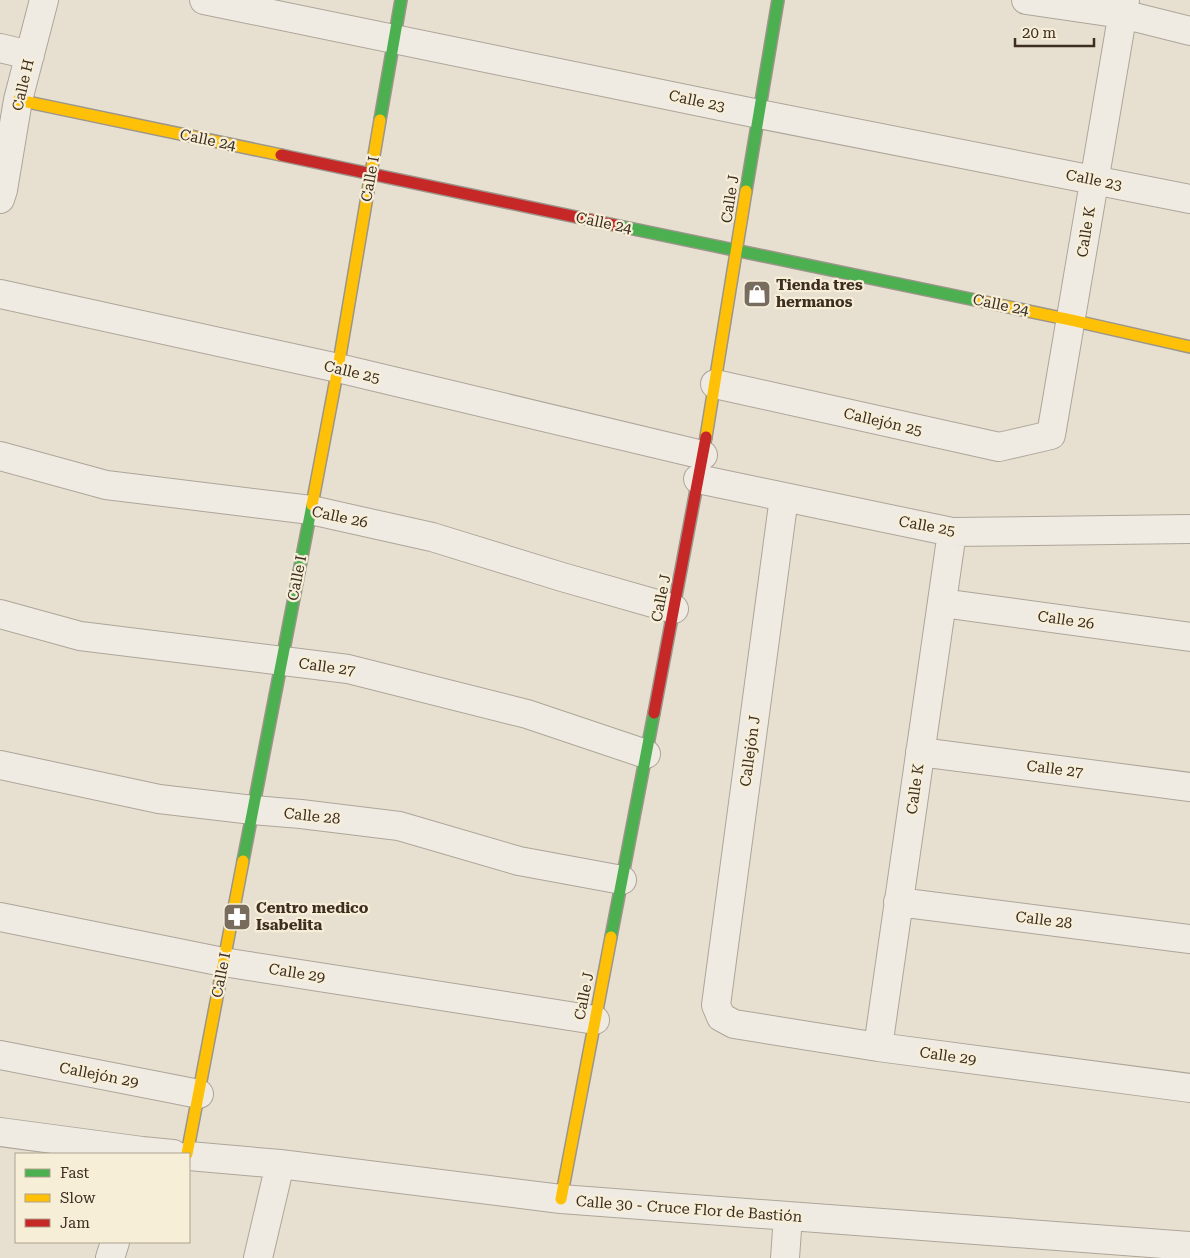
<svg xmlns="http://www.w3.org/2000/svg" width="1190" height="1258" font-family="'Roboto Serif',serif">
<rect width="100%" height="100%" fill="#e7e0d1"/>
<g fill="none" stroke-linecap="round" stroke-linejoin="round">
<defs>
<path id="street" d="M 204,0 L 759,114 L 1190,199
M 1026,0 L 1122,14 L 1190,31
M 0,48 L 30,55
M 0,199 L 3,190 L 18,100 L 44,0
M 0,294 L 338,368 L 703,455
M 715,384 L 999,447 L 1051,435 L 1125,0
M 0,456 L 106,485 L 311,510 L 432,537 L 562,577 L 674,609
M 698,479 L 952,532 L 1190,529
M 784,497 L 716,1005 L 721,1017 L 734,1024 L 878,1047 L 1190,1088
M 942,603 L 1190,637
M 0,614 L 80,636 L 348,669 L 527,714 L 646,754
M 920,752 L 1190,787
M 0,765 L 159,799 L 253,810 L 301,814 L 399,826 L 519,861 L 622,880
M 898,902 L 1190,939
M 0,917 L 223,962 L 595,1020
M 878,1047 L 952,532
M 0,1055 L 199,1094
M 0,1132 L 142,1151 L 173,1154
M 189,1156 L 280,1164 L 561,1199 L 1190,1246
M 110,1258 L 115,1242
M 258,1258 L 280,1164
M 785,1258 L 788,1216"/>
<path id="fast" d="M 380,120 L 401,0
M 746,191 L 778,0
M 619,226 L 980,301
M 243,861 L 312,505
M 611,937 L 654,713"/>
<path id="slow" d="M 18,100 L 281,155
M 980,301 L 1071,320 L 1190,347
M 706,437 L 746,191
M 312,505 L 338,368 L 380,120
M 187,1154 L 243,861
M 561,1199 L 611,937"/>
<path id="jam" d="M 281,155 L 619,226
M 654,713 L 706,437"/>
</defs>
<!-- street casing -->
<use href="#street" stroke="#ada599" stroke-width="30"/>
<!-- fast casing -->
<use href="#fast" stroke="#9c958a" stroke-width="14"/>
<!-- slow casing -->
<use href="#slow" stroke="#9c958a" stroke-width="14"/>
<!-- jam casing -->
<use href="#jam" stroke="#9c958a" stroke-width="14"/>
<!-- street -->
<use href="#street" stroke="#efebe3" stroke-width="28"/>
<!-- fast -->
<use href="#fast" stroke="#4caf50" stroke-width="11"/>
<!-- slow -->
<use href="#slow" stroke="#ffc107" stroke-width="11"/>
<!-- jam -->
<use href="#jam" stroke="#c62828" stroke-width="11"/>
</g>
<!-- icons -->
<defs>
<symbol id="shop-square" viewBox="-11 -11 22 22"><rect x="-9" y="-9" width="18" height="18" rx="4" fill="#786c5e" stroke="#f7eed8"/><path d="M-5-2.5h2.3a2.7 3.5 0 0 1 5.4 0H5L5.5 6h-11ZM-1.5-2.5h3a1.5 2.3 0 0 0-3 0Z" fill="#fff"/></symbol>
<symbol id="pharmacy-square" viewBox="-11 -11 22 22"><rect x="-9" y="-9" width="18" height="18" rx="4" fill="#786c5e" stroke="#f7eed8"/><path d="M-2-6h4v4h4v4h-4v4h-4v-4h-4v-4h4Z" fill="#fff"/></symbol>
</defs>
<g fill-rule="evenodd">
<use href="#shop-square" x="741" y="278" width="32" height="32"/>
<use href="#pharmacy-square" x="221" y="901" width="32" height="32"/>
</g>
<g text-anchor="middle" stroke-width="4.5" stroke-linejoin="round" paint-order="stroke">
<!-- street labels -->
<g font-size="15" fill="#3d2e20" stroke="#f7eed8">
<text transform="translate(23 85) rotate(-77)" y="5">Calle H</text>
<text transform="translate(697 101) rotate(12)" y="5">Calle 23</text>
<text transform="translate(208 140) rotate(12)" y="5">Calle 24</text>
<text transform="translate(370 179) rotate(-80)" y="5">Calle I</text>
<text transform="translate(1094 180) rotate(11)" y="5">Calle 23</text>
<text transform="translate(730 199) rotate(-81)" y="5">Calle J</text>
<text transform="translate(604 223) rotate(12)" y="5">Calle 24</text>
<text transform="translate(1086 232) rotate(-81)" y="5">Calle K</text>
<text transform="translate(1001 305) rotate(12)" y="5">Calle 24</text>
<text transform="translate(352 372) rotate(13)" y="5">Calle 25</text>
<text transform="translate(883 422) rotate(13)" y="5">Callejón 25</text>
<text transform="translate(340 517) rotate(12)" y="5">Calle 26</text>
<text transform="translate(927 526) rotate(10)" y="5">Calle 25</text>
<text transform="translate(297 578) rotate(-79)" y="5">Calle I</text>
<text transform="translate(661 598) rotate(-79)" y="5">Calle J</text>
<text transform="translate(1066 620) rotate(8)" y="5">Calle 26</text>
<text transform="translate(327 667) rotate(8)" y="5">Calle 27</text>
<text transform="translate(750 751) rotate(-82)" y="5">Callejón J</text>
<text transform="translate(1055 769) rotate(7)" y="5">Calle 27</text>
<text transform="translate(915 789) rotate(-82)" y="5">Calle K</text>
<text transform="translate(312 816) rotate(6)" y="5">Calle 28</text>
<text transform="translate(1044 920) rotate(7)" y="5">Calle 28</text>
<text transform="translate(297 973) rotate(9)" y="5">Calle 29</text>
<text transform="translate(221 975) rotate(-79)" y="5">Calle I</text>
<text transform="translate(584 996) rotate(-79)" y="5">Calle J</text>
<text transform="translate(948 1056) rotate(8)" y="5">Calle 29</text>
<text transform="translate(99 1075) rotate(11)" y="5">Callejón 29</text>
<text transform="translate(689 1209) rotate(4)" y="5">Calle 30 - Cruce Flor de Bastión</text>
</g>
<!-- poi labels -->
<g font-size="15" font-weight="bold" fill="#3d2e20" stroke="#f7eed8" text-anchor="start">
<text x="776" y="290">Tienda tres<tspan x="776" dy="17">hermanos</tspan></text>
<text x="256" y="913">Centro medico<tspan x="256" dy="17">Isabelita</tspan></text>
</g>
</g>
<!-- legend -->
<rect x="15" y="1153" width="175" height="90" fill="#f7eed8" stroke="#ada18e"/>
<rect x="25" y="1169" width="25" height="8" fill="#4caf50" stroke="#ada18e"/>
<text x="60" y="1178" font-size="15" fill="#3d2e20">Fast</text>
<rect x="25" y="1194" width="25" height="8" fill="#ffc107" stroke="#ada18e"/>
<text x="60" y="1203" font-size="15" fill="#3d2e20">Slow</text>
<rect x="25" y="1219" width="25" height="8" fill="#c62828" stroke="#ada18e"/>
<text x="60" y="1228" font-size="15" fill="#3d2e20">Jam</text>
<!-- scale -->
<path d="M1015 38v8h79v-8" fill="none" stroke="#3d2e20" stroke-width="2.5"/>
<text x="1022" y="38" font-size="15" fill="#3d2e20" stroke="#f7eed8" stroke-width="4" paint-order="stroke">20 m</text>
</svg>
